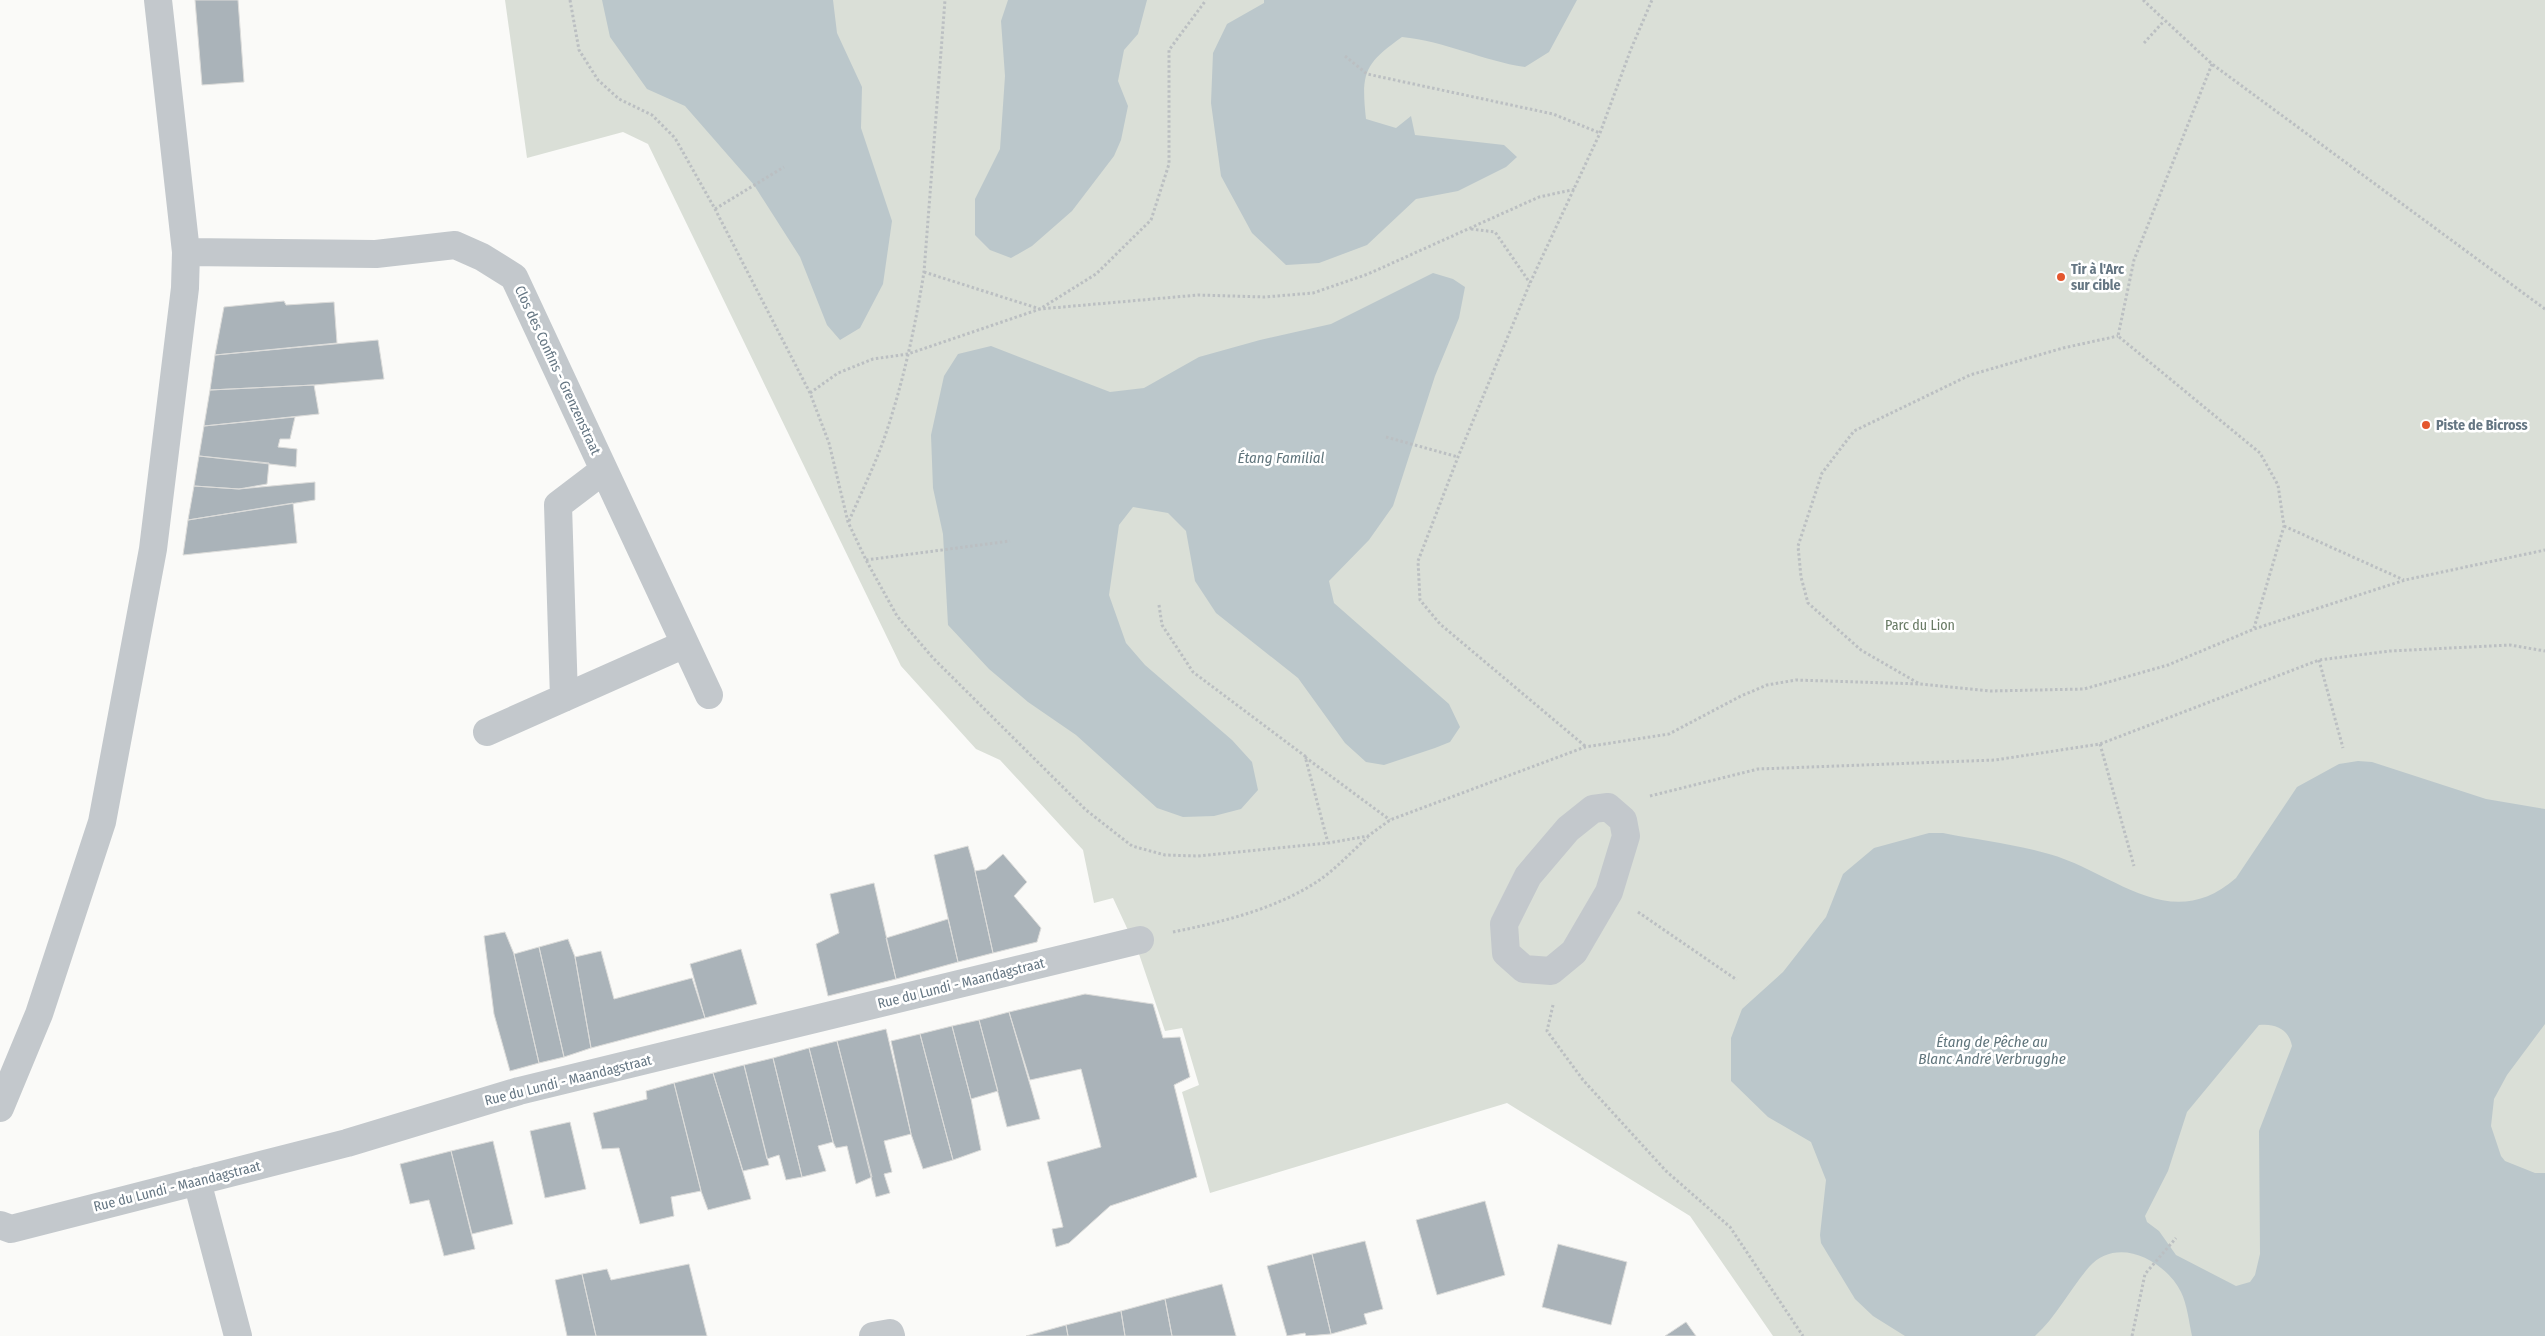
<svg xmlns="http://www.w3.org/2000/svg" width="2545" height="1336" font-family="'Fira Sans Condensed',sans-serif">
<rect width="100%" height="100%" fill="#fafaf8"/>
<!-- green -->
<path fill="#dadfd7" d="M 505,0 L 2545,0 L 2545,1336 L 1773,1336 L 1690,1216 L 1507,1103 L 1210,1193 L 1182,1092 L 1199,1085 L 1182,1028 L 1165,1031 L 1139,954 L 1113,898 L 1094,903 L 1083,850 L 1000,760 L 976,749 L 901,666 L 648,144 L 623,132 L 527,158 Z"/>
<!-- water -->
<path fill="#bbc7cb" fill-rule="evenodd" d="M 602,0 L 833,0 L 837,33 L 862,87 L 861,128 L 892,221 L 883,284 L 860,328 L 840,340 L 827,325 L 800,257 L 754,185 L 685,106 L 647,89 L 610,37 Z
M 1008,0 L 1147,0 L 1138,34 L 1124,50 L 1118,81 L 1128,106 L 1121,140 L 1114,156 L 1072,211 L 1032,246 L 1011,258 L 990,250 L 975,235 L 975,199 L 1000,149 L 1005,76 L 1001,21 Z
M 1264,0 L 1577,0 L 1549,52 L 1525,67 C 1483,61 1445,41 1402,37 C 1364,64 1361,73 1366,119 L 1396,128 L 1411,116 L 1415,135 L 1504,145 L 1517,157 L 1506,167 L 1458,191 L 1416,199 L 1367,245 L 1319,263 L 1286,265 L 1252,233 L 1221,176 L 1211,103 L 1213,53 L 1227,24 L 1264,3 Z
M 1433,273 L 1453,279 L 1465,287 L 1459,318 L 1435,376 L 1393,506 L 1369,540 L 1329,581 L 1334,603 L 1449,704 L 1460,727 L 1450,742 L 1435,748 L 1384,765 L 1366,762 L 1345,743 L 1298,678 L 1216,613 L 1195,581 L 1186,531 L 1168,513 L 1133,507 L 1119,525 L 1109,595 L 1126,643 L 1145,665 L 1232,740 L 1252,762 L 1258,790 L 1241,809 L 1214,816 L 1183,817 L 1157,808 L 1076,735 L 1028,702 L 989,669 L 948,625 L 943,534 L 933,488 L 931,435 L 944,376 L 958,354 L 991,346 L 1110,392 L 1144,388 L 1199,357 L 1260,340 L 1331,324 Z
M 2358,761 L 2372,762 L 2486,799 L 2545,809 L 2545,1024 L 2507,1075 L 2494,1099 L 2491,1126 L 2501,1156 L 2505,1161 L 2535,1173 L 2545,1173 L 2545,1336 L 2192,1336 C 2189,1322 2187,1304 2181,1292 C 2165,1260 2117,1235 2089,1267 C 2070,1289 2057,1316 2035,1336 L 1905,1336 L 1873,1316 L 1855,1299 L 1821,1243 L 1820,1235 L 1826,1180 L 1811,1142 L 1768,1117 L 1731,1081 L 1731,1038 L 1742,1009 L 1783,972 L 1826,917 L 1843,874 L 1874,848 L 1929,833 L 1943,833 C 1978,840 2015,844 2049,854 C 2114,872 2170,936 2236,878 L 2297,787 L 2339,764 ZM 2259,1025 C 2275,1023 2289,1029 2292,1046 L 2259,1131 L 2260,1254 L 2255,1275 L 2250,1282 L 2236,1286 L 2176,1255 L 2159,1231 L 2147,1222 L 2145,1216 L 2168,1171 L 2187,1112 Z"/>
<!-- building -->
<path fill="#aab3b9" stroke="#dcdcda" d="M 195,0 L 238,0 L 244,82 L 202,85 Z
M 284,301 L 286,305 L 334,302 L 337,343 L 215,355 L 224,307 Z
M 378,340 L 384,379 L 314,385 L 210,390 L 215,355 Z
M 314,385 L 319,414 L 204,426 L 210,390 Z
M 295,417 L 290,439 L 280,439 L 278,447 L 297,449 L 296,467 L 199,456 L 204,426 Z
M 199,456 L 269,463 L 267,484 L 239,489 L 194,486 Z
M 315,482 L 315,500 L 188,520 L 194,486 L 239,489 Z
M 293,503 L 297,543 L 183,555 L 188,520 Z
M 968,846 L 975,871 L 993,953 L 958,962 L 934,855 Z
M 1003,854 L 1027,882 L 1014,896 L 1041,928 L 1037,942 L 993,953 L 975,871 L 986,869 Z
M 874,883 L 896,979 L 828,996 L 816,944 L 839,933 L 830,894 Z
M 948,919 L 958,962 L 896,979 L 886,938 Z
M 505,932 L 514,954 L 539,1063 L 510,1071 L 494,1014 L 484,936 Z
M 568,939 L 575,957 L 591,1048 L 564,1057 L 539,947 Z
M 539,947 L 564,1057 L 539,1063 L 514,954 Z
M 741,949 L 757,1004 L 705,1018 L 690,964 Z
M 601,951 L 614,999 L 692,978 L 705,1018 L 591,1048 L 575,957 Z
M 1085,994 L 1153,1004 L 1163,1038 L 1180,1037 L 1190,1077 L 1174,1085 L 1197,1177 L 1110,1206 L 1069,1243 L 1056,1247 L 1052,1229 L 1063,1227 L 1047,1162 L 1101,1147 L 1081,1069 L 1030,1080 L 1009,1012 Z
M 1009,1012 L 1040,1119 L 1007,1127 L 979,1020 Z
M 979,1020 L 998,1091 L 971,1099 L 952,1026 Z
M 952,1026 L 971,1099 L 981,1150 L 953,1160 L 920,1034 Z
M 886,1029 L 911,1134 L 884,1141 L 892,1172 L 884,1174 L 890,1193 L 876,1197 L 837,1041 Z
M 920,1034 L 953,1160 L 923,1169 L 911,1134 L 891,1041 Z
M 837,1041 L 872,1177 L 856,1184 L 847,1146 L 836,1148 L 833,1142 L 809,1048 Z
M 809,1048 L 833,1142 L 818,1146 L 826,1171 L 802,1177 L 773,1058 Z
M 773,1058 L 802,1177 L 786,1180 L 779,1155 L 767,1159 L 744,1065 Z
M 744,1065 L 769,1165 L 743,1171 L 713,1073 Z
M 713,1073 L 751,1199 L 708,1210 L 701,1191 L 674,1083 Z
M 674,1083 L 701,1191 L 671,1197 L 674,1216 L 640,1224 L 619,1148 L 602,1149 L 593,1113 L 647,1099 L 646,1091 Z
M 570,1122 L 586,1189 L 545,1198 L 530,1131 Z
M 493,1141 L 513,1224 L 472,1234 L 451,1151 Z
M 451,1151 L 475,1249 L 444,1256 L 429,1200 L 410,1204 L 400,1164 Z
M 1485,1201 L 1505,1275 L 1437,1295 L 1416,1220 Z
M 1365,1241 L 1383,1309 L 1364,1314 L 1367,1324 L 1331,1334 L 1312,1254 Z
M 1558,1244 L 1627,1262 L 1611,1325 L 1542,1307 Z
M 1312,1254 L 1331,1334 L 1306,1336 L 1305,1333 L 1287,1336 L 1267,1266 Z
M 689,1264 L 707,1336 L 596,1336 L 582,1274 L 607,1269 L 611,1280 Z
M 582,1274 L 596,1336 L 567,1336 L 555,1280 Z
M 1222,1284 L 1236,1336 L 1172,1336 L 1165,1299 Z
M 1165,1299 L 1172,1336 L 1125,1336 L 1121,1311 Z
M 1121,1311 L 1125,1336 L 1068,1336 L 1066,1325 Z
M 1686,1322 L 1696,1336 L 1665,1336 Z
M 1066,1325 L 1068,1336 L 1026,1336 Z"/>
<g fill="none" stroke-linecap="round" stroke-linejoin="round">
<!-- path -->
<path stroke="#bbbfc2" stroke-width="3" stroke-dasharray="2.5 2.5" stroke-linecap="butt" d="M 570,0 L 579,50 L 598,80 L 619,99 L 652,115 L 675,138 L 715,209 L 810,393 L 829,443 L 848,522 L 866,560 L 897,616 L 933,658 L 1086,810 L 1132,846 L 1165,855 L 1198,856 L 1328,843 L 1368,836 L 1390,820 L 1585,747 L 1669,734 L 1741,696 L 1767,685 L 1796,680 L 1920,684 L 1991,691 L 2084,689 L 2168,665 L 2254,629 L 2405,580 L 2545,550
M 2143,0 L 2212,64 L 2545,309
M 2144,43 L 2164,21
M 1345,56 L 1367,74 L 1553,114 L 1600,133
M 2212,64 L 2134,260 L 2118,336 L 2260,453 L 2278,485 L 2284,526 L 2254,628
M 715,209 L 784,167
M 1471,229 L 1495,232 L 1530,283
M 924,272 L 1040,309 L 1198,295 L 1265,297 L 1313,293 L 1368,274 L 1539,197 L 1576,189
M 810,393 L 838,373 L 873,359 L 908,354 L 1040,309 L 1096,274 L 1151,220 L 1169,164 L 1169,50 L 1206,0
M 1386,437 L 1458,457
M 849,521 C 861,493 875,465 885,436 C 903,383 915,328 924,272 L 945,0
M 2284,526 L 2404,580
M 866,560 L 1010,541
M 1159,605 L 1162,625 L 1193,672 L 1305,756 L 1328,843
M 2319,660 L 2343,748
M 1918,683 L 1861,650 L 1808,603 L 1801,577 L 1798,546 L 1822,473 L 1854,431 L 1970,375 L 2063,348 L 2118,336
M 2100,744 L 2134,866
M 1585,746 L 1440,624 L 1420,600 L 1418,561 L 1458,457 L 1530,283 L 1600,133 L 1631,49 L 1652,0
M 1305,757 L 1390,820
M 1650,796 L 1758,769 L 1995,760 L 2100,744 L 2319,660 L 2390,651 L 2510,645 L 2545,651
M 1638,912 L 1737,980
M 1173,932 C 1222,922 1276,909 1318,881 C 1336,869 1352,851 1368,837
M 1553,1005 L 1547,1031 L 1583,1080 L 1666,1171 L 1730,1227 L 1803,1336
M 2132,1336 L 2145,1274 L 2176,1238"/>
<!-- minor -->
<path stroke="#c3c8cc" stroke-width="28" d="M 186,252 L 376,254 L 455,245 L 482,257 L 514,277 L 709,695
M 564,698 L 558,505 L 604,470
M 487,732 L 685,644
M 1608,807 L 1623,820 L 1626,836 L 1609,892 L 1574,952 L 1551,971 L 1524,969 L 1506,953 L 1504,924 L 1528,876 L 1568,829 L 1593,809 Z
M 0,1108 L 39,1014 L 102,822 L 153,549 L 185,288 L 186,252 L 158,0
M 197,1181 L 238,1336
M 0,1225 L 11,1229 L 347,1143 L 519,1091 L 1140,940
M 873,1336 L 890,1333 L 891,1336"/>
</g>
<!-- markers -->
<g fill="#e4572e" stroke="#fff" stroke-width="2">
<circle cx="2061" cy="277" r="5"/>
<circle cx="2426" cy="425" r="5"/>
</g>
<g text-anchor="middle" stroke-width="5" stroke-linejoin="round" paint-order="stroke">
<!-- poi labels -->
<g font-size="14" font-weight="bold" fill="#657683" stroke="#fff" text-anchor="start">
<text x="2071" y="274">Tir à l'Arc<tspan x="2071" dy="16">sur cible</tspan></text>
<text x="2436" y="430">Piste de Bicross</text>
</g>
<!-- street labels -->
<g font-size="14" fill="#657683" stroke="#fff">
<text transform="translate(558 370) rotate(65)" y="5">Clos des Confins - Grenzenstraat</text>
<text transform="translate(961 983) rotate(-14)" y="5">Rue du Lundi - Maandagstraat</text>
<text transform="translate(568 1080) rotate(-14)" y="5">Rue du Lundi - Maandagstraat</text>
<text transform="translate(177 1186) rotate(-14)" y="5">Rue du Lundi - Maandagstraat</text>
</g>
<!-- park labels -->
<g font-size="14" fill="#687a64" stroke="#fff">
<text x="1920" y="630">Parc du Lion</text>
</g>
<!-- water labels -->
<g font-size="15" font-style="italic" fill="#60757c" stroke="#fff">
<text x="1281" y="463">Étang Familial</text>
<text x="1992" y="1047">Étang de Pêche au<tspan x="1992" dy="17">Blanc André Verbrugghe</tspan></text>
</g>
</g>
</svg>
